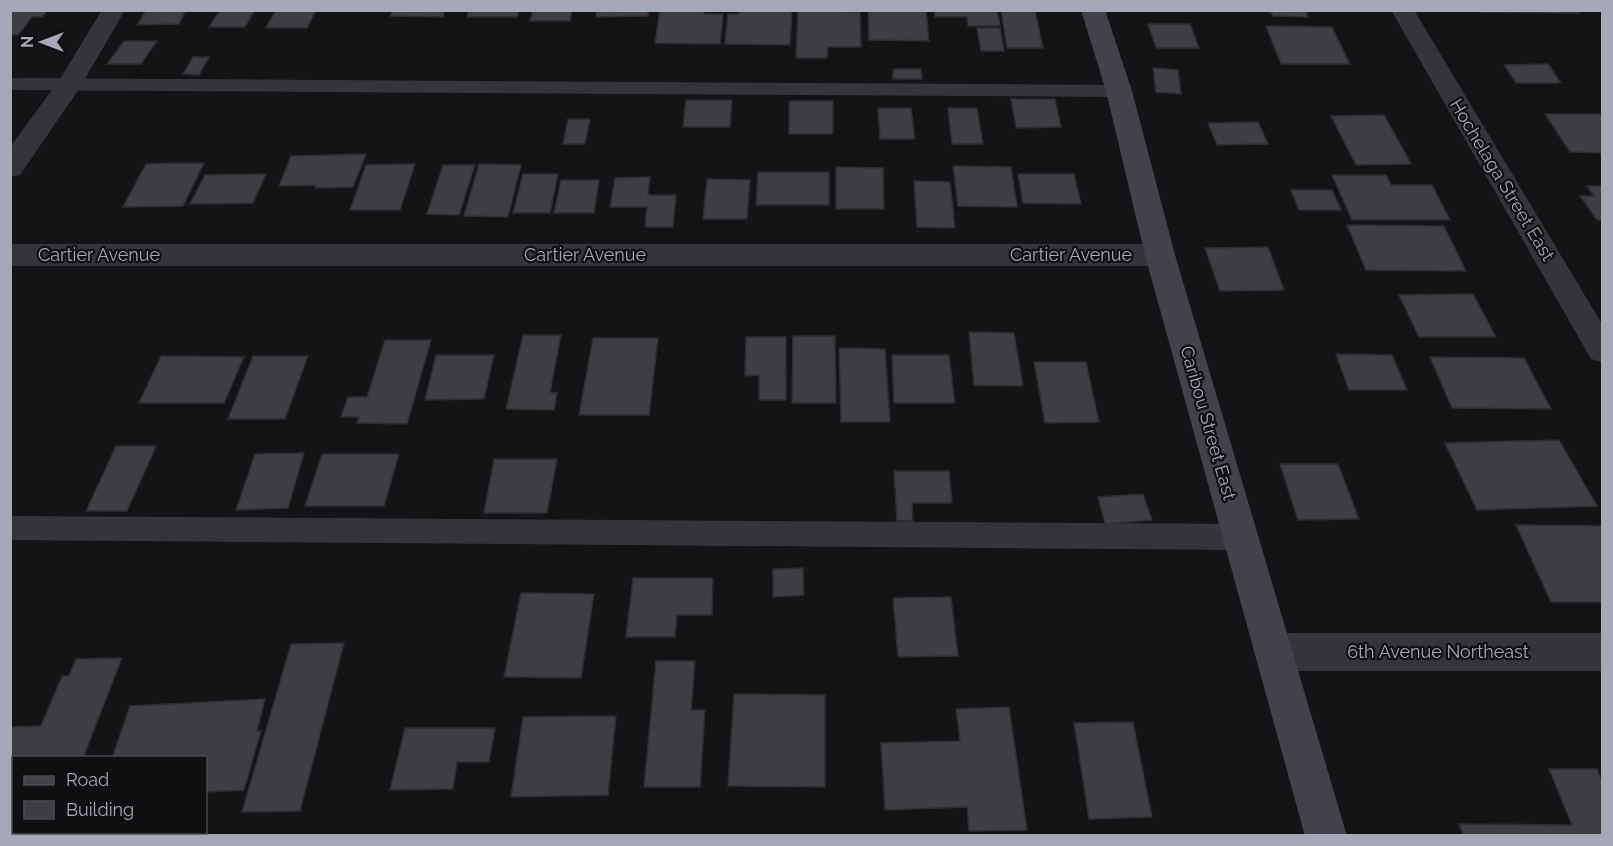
<svg xmlns="http://www.w3.org/2000/svg" width="1613" height="846" font-family="Raleway,sans-serif">
<rect width="100%" height="100%" fill="#141315"/>
<!-- building -->
<path fill="#3e3d42" stroke="#2e2d31" stroke-width="1.5" d="M 10,10 L 48,10 L 42,17 L 32,17 L 18,35 L 10,35 Z
M 146,10 L 186,10 L 179,24 L 137,25 Z
M 220,10 L 255,10 L 245,27 L 209,27 Z
M 276,10 L 316,10 L 307,28 L 266,28 Z
M 393,10 L 445,10 L 443,17 L 390,16 Z
M 469,10 L 519,10 L 517,17 L 467,17 Z
M 533,10 L 572,10 L 570,21 L 530,21 Z
M 596,10 L 648,10 L 648,16 L 596,17 Z
M 660,10 L 705,10 L 704,14 L 723,14 L 720,44 L 655,43 Z
M 739,10 L 792,10 L 790,45 L 725,44 L 728,14 L 739,14 Z
M 798,10 L 860,12 L 861,47 L 828,47 L 827,58 L 796,58 Z
M 868,10 L 926,10 L 929,41 L 869,40 Z
M 934,10 L 997,10 L 1000,26 L 968,26 L 967,17 L 935,17 Z
M 1001,10 L 1035,10 L 1043,48 L 1007,48 Z
M 1260,10 L 1306,10 L 1308,17 L 1273,16 L 1271,12 Z
M 1479,10 L 1577,10 L 1579,13 L 1481,12 Z
M 1148,24 L 1190,24 L 1199,48 L 1156,48 Z
M 1266,26 L 1332,27 L 1350,64 L 1281,64 Z
M 977,28 L 1000,28 L 1004,51 L 981,51 Z
M 124,41 L 157,41 L 141,64 L 107,64 Z
M 193,57 L 209,57 L 199,75 L 183,74 Z
M 1548,64 L 1561,83 L 1516,83 L 1504,65 Z
M 1153,68 L 1178,70 L 1181,94 L 1156,92 Z
M 893,69 L 921,69 L 922,79 L 893,79 Z
M 1011,99 L 1055,99 L 1061,127 L 1016,128 Z
M 686,100 L 732,100 L 730,127 L 683,127 Z
M 789,101 L 833,101 L 833,134 L 789,134 Z
M 878,108 L 911,108 L 915,139 L 880,139 Z
M 948,108 L 977,108 L 983,144 L 952,144 Z
M 1545,114 L 1600,114 L 1602,118 L 1602,153 L 1570,152 Z
M 1384,115 L 1411,164 L 1356,165 L 1331,116 Z
M 568,119 L 590,119 L 585,144 L 563,144 Z
M 1258,122 L 1268,144 L 1217,145 L 1208,123 Z
M 366,154 L 353,187 L 315,188 L 316,185 L 279,186 L 291,156 Z
M 172,163 L 204,163 L 183,206 L 123,207 L 146,164 Z
M 415,164 L 400,210 L 350,210 L 366,165 Z
M 479,164 L 521,165 L 508,217 L 464,216 Z
M 443,165 L 475,165 L 459,215 L 427,214 Z
M 953,166 L 1011,167 L 1017,207 L 958,206 Z
M 836,167 L 883,168 L 884,209 L 836,209 Z
M 758,172 L 829,172 L 829,205 L 756,205 Z
M 266,174 L 253,203 L 190,204 L 205,175 Z
M 523,174 L 558,174 L 550,213 L 513,213 Z
M 1018,174 L 1074,174 L 1081,204 L 1023,203 Z
M 1332,175 L 1386,175 L 1391,185 L 1432,185 L 1450,220 L 1352,220 Z
M 650,177 L 648,195 L 676,195 L 673,227 L 645,227 L 647,207 L 610,207 L 615,178 Z
M 707,179 L 750,180 L 747,219 L 703,219 Z
M 561,180 L 599,180 L 594,213 L 554,213 Z
M 914,181 L 950,182 L 955,228 L 917,227 Z
M 1587,186 L 1602,186 L 1602,220 L 1597,220 L 1580,196 L 1594,196 Z
M 1291,190 L 1332,190 L 1341,210 L 1299,210 Z
M 1347,225 L 1444,226 L 1466,271 L 1366,270 Z
M 1268,247 L 1284,290 L 1220,291 L 1205,248 Z
M 1473,294 L 1496,337 L 1419,337 L 1399,295 Z
M 969,332 L 1014,333 L 1023,386 L 974,385 Z
M 523,335 L 561,335 L 550,392 L 557,393 L 554,410 L 506,409 Z
M 793,336 L 835,336 L 836,403 L 792,403 Z
M 746,337 L 786,337 L 786,400 L 759,400 L 759,375 L 745,376 Z
M 593,338 L 658,338 L 649,415 L 579,415 Z
M 385,340 L 431,340 L 407,424 L 357,423 L 359,417 L 341,417 L 348,397 L 367,397 Z
M 839,348 L 885,349 L 890,422 L 841,422 Z
M 1336,354 L 1392,355 L 1407,390 L 1349,390 Z
M 436,355 L 494,355 L 484,399 L 425,400 Z
M 892,355 L 949,355 L 955,403 L 894,403 Z
M 161,356 L 244,357 L 224,403 L 139,403 Z
M 253,356 L 308,356 L 285,419 L 228,419 Z
M 1430,357 L 1524,358 L 1551,409 L 1452,408 Z
M 1034,362 L 1086,362 L 1099,422 L 1045,423 Z
M 1559,440 L 1597,506 L 1477,510 L 1445,443 Z
M 116,446 L 156,446 L 127,511 L 86,511 Z
M 304,453 L 288,508 L 236,510 L 255,454 Z
M 322,454 L 399,454 L 384,506 L 305,506 Z
M 494,459 L 557,459 L 547,513 L 484,513 Z
M 1280,464 L 1338,464 L 1359,519 L 1298,520 Z
M 894,471 L 949,471 L 952,503 L 912,503 L 913,521 L 897,521 Z
M 1143,494 L 1152,520 L 1105,524 L 1098,497 Z
M 1516,525 L 1602,526 L 1602,602 L 1551,602 Z
M 803,568 L 804,595 L 773,597 L 773,569 Z
M 633,578 L 713,578 L 712,615 L 677,615 L 675,637 L 626,637 Z
M 521,593 L 594,594 L 581,678 L 504,677 Z
M 951,597 L 958,656 L 898,657 L 893,598 Z
M 344,643 L 300,811 L 242,812 L 291,644 Z
M 122,658 L 83,758 L 14,758 L 14,791 L 10,791 L 10,727 L 41,726 L 62,676 L 69,676 L 76,659 Z
M 656,661 L 695,661 L 691,710 L 705,710 L 700,787 L 644,787 Z
M 734,694 L 825,695 L 825,787 L 728,786 Z
M 265,699 L 257,731 L 261,731 L 244,790 L 206,792 L 206,758 L 112,758 L 130,706 Z
M 1009,707 L 1027,830 L 969,831 L 967,807 L 885,810 L 881,743 L 960,741 L 956,709 Z
M 616,716 L 608,795 L 511,797 L 523,717 Z
M 1133,722 L 1152,817 L 1089,819 L 1074,723 Z
M 405,728 L 495,728 L 489,762 L 457,762 L 453,789 L 390,790 Z
M 1549,769 L 1597,769 L 1602,782 L 1602,836 L 1464,836 L 1459,824 L 1572,825 Z"/>
<g fill="none" stroke-linecap="round" stroke-linejoin="round">
<!-- lane -->
<path fill="#34353a" fill-rule="evenodd" d="M 10,78 L 1119,85 L 1126,87 L 1129,91 L 1126,95 L 1119,97 L 10,90 Z
M 10,516 L 1241,524 L 1251,528 L 1255,537 L 1251,546 L 1241,550 L 10,540 Z"/>
<!-- street -->
<path fill="#34353a" fill-rule="evenodd" d="M 102,10 L 125,10 L 79,89 L 20,175 L 10,177 L 10,147 L 60,79 Z
M 1391,10 L 1414,10 L 1602,324 L 1602,362 L 1591,359 Z
M 10,244 L 1160,244 L 1170,247 L 1175,255 L 1170,263 L 1160,266 L 10,266 Z
M 1274,633 L 1602,633 L 1602,671 L 1274,671 L 1260,665 L 1255,652 L 1260,639 Z"/>
<!-- secondary -->
<path fill="#42434a" fill-rule="evenodd" d="M 1081,10 L 1105,10 L 1132,91 L 1175,255 L 1347,836 L 1305,836 L 1145,255 L 1106,91 Z"/>
</g>
<g text-anchor="middle" stroke-width="4.5" stroke-linejoin="round" paint-order="stroke">
<!-- street labels -->
<g font-size="18" fill="#a5a8b6" stroke="#0f0e10">
<text transform="translate(1502 180) rotate(59)" y="6">Hochelaga Street East</text>
<text x="99" y="261">Cartier Avenue</text>
<text x="585" y="261">Cartier Avenue</text>
<text x="1071" y="261">Cartier Avenue</text>
<text transform="translate(1208 423) rotate(74)" y="6">Caribou Street East</text>
<text x="1438" y="658">6th Avenue Northeast</text>
</g>
</g>
<!-- border -->
<rect width="1613" height="846" fill="none" stroke="#a5a8b6" stroke-width="24"/>
<!-- legend -->
<rect x="12" y="756" width="195" height="78" fill="#0f0e10" stroke="#4b4c52" stroke-width="1.5"/>
<rect x="24" y="776" width="30" height="9" fill="#42434a" stroke="#4b4c52" stroke-width="1.5"/>
<text x="66" y="786" font-size="18" fill="#a5a8b6">Road</text>
<rect x="24" y="801" width="30" height="18" fill="#3e3d42" stroke="#4b4c52" stroke-width="1.5"/>
<text x="66" y="816" font-size="18" fill="#a5a8b6">Building</text>
<!-- north arrow -->
<g transform="translate(42 42) rotate(270)" stroke="#0f0e10" stroke-width="4.5" paint-order="stroke">
<path d="M0-4.5L10 22L0 15L-10 22Z" fill="#a5a8b6"/>
<text y="-9" font-size="16" font-weight="bold" text-anchor="middle" fill="#a5a8b6">N</text>
</g>
</svg>
